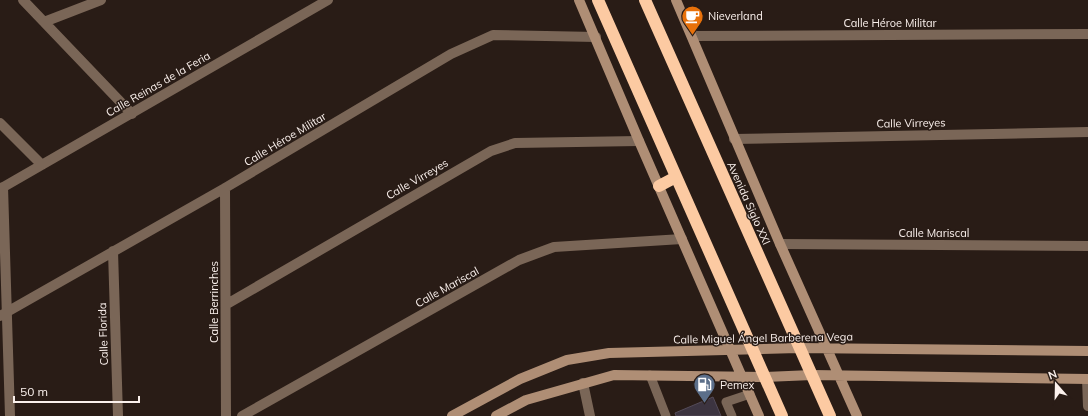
<svg xmlns="http://www.w3.org/2000/svg" width="1088" height="416" font-family="Mulish,sans-serif">
<rect width="100%" height="100%" fill="#291c16"/>
<!-- building -->
<path fill="#3c3440" stroke="#544b58" d="M 713,397 L 721,416 L 676,416 L 675,413 Z"/>
<g fill="none" stroke-linecap="round" stroke-linejoin="round">
<!-- lane -->
<path stroke="#7a6657" stroke-width="9" d="M 650,375 L 666,416
M 732,416 L 726,402 L 750,394"/>
<!-- street -->
<path stroke="#7a6657" stroke-width="10" d="M 23,0 L 132,114
M 44,22 L 101,0
M 692,36 L 1088,34
M 0,123 L 42,165
M 734,139 L 1088,132
M 3,187 L 10,416
M 225,188 L 226,416
M 0,189 L 328,0
M 780,244 L 1088,246
M 113,251 L 118,416
M 227,304 L 491,151 L 515,143 L 639,141
M 0,316 L 225,188 L 451,54 L 493,35 L 596,37
M 1087,379 L 1088,406
M 583,383 L 590,416
M 242,416 L 519,260 L 554,247 L 682,239"/>
<!-- secondary -->
<path stroke="#af8e75" stroke-width="10" d="M 579,0 L 639,141 L 759,416
M 676,0 L 780,244 L 857,416
M 452,416 L 520,379 L 567,360 L 609,353 L 798,348 L 1088,351
M 496,416 L 526,400 L 614,375 L 765,377 L 812,375 L 1088,379"/>
<!-- highway -->
<path stroke="#fccaa2" stroke-width="12" d="M 598,0 L 782,416
M 645,0 L 830,416
M 659,186 L 676,177"/>
</g>
<!-- icons -->
<defs>
<symbol id="cafe-pin" viewBox="-11 -11 22 30"><path d="M0 17L-7.5 6A9.5 9.5 0 1 1 7.5 6Z" fill="#e8710a" stroke="#291c16"/><path d="M-5.5-4.5H6V0H3Q3 3.5 0 3.5H-2.5Q-5.5 3.5-5.5 0ZM3-3.2v2h1.7v-2ZM-6 4.5H4V6H-6Z" fill="#fff"/></symbol>
<symbol id="fuel-pin" viewBox="-11 -11 22 30"><path d="M0 17L-7.5 6A9.5 9.5 0 1 1 7.5 6Z" fill="#5c6f8a" stroke="#291c16"/><path d="M-5.5-6h7V0h2V4h1.3V-2.5L3-4.5l.8-.8L6-3V5H2.5V1h-1V6h-7ZM-4.2-4.7v3.2H.2V-4.7Z" fill="#fff"/></symbol>
</defs>
<g fill-rule="evenodd">
<use href="#cafe-pin" x="680" y="4" width="25" height="34"/>
<use href="#fuel-pin" x="692" y="372" width="25" height="34"/>
</g>
<g text-anchor="middle" stroke-width="3" stroke-linejoin="round" paint-order="stroke">
<!-- poi labels -->
<g font-size="11" fill="#fbf1ed" stroke="#291c16" text-anchor="start">
<text x="708" y="20">Nieverland</text>
<text x="720" y="389">Pemex</text>
</g>
<!-- street labels -->
<g font-size="11" fill="#fbf1ed" stroke="#291c16">
<text x="890" y="27">Calle Héroe Militar</text>
<text transform="translate(158 84) rotate(-30)" y="4">Calle Reinas de la Feria</text>
<text transform="translate(911 123) rotate(-1)" y="4">Calle Virreyes</text>
<text transform="translate(285 139) rotate(-31)" y="4">Calle Héroe Militar</text>
<text transform="translate(417 179) rotate(-30)" y="4">Calle Virreyes</text>
<text transform="translate(749 203) rotate(66)" y="4">Avenida Siglo XXI</text>
<text x="934" y="237">Calle Mariscal</text>
<text transform="translate(447 287) rotate(-29)" y="4">Calle Mariscal</text>
<text transform="translate(214 302) rotate(-90)" y="4">Calle Berrinches</text>
<text transform="translate(103 334) rotate(-92)" y="4">Calle Florida</text>
<text transform="translate(763 338) rotate(-1)" y="4">Calle Miguel Ángel Barberena Vega</text>
</g>
</g>
<!-- north arrow -->
<g transform="translate(1056 384) rotate(340)" stroke="#291c16" stroke-width="3" paint-order="stroke">
<path d="M0-3L7 15L0 10L-7 15Z" fill="#fbf1ed"/>
<text y="-6" font-size="11" font-weight="bold" text-anchor="middle" fill="#fbf1ed">N</text>
</g>
<!-- scale -->
<path d="M14 396v6h125v-6" fill="none" stroke="#fbf1ed" stroke-width="2"/>
<text x="20" y="396" font-size="12" fill="#fbf1ed" stroke="#291c16" stroke-width="3" paint-order="stroke">50 m</text>
</svg>
